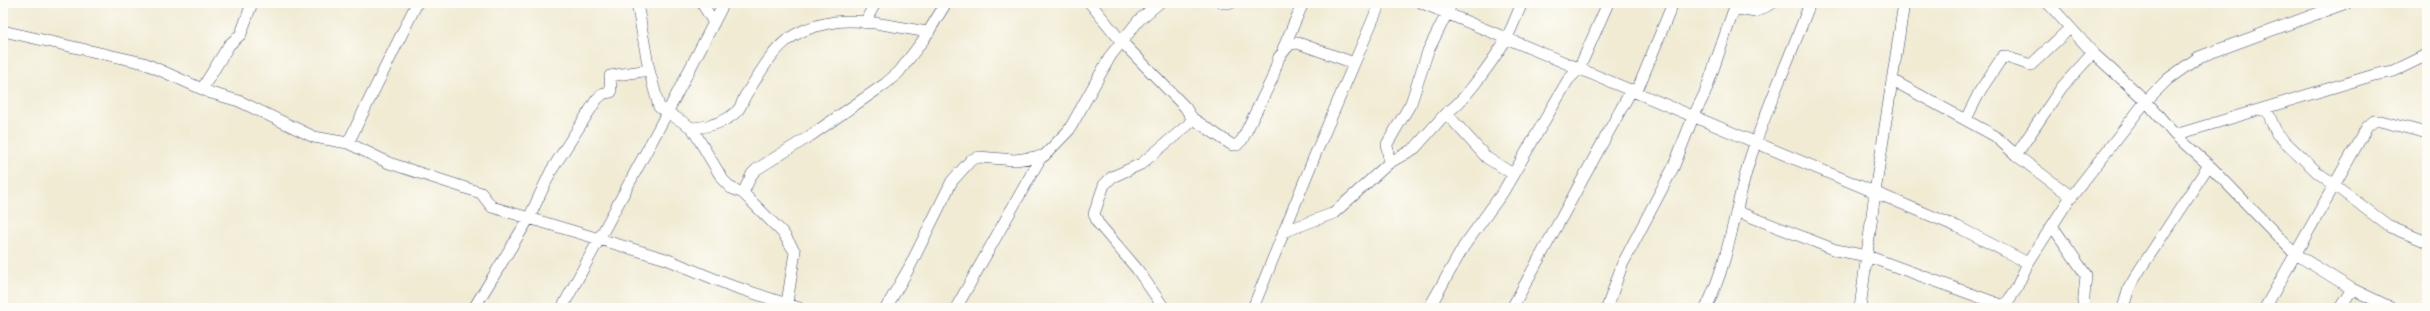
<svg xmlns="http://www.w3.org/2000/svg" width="2430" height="311" font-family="'Comic Neue',sans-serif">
<rect width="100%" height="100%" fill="#fdfcf7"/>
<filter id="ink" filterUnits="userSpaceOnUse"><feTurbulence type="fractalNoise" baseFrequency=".025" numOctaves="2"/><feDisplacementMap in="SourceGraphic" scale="8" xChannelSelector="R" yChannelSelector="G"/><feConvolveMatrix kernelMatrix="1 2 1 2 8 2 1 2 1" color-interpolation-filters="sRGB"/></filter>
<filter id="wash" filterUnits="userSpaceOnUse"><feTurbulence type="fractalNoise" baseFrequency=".012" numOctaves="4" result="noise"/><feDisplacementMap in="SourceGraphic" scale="16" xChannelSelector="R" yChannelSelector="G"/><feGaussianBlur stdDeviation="0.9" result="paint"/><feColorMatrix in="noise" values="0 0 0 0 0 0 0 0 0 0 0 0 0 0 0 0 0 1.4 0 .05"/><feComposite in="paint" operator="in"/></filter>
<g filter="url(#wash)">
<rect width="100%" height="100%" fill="#f1ebd3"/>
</g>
<g filter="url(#ink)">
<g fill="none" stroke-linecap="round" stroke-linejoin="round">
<defs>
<path id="minor" d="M 637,3 L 649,70 L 659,107 L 692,128 L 723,180 L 731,188 L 743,193 L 783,233 L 795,252 L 787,303
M 702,3 L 714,23
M 1090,3 L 1121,41 L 1185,107 L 1192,118 L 1232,145 L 1237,145 L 1242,140 L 1272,79 L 1279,57 L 1290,44 L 1298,43 L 1354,63
M 1223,3 L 1231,3
M 1422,3 L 1958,227 L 2028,263
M 2048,3 L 2093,53 L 2146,101 L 2175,135 L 2212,168 L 2294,253 L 2352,289 L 2392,308
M 865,23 L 875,3
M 3,31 L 144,63 L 211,93 L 239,101 L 314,137 L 348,143 L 389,163 L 481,193 L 492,207 L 666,259 L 729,285 L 799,308
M 1283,49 L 1303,3
M 1892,80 L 1995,136 L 2016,155 L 2072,197
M 202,89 L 229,45 L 241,34 L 252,3
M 1637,91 L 1673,3
M 2266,108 L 2277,134 L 2317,172 L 2390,227 L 2427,242
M 1446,113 L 1487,158 L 1513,174
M 1966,119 L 1980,91 L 2003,56 L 2031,65 L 2070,28
M 692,128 C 709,127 725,123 737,111 C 742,107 743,98 747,93 C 773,53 782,30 835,22 C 864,18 899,28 929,32
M 2175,135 L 2374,75 L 2394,71 L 2425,56 L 2427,53
M 348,143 L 417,3
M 2016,155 L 2062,87 L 2093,53
M 1389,163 L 1387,144 L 1411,103 L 1428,51 L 1452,3
M 743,193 L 752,174 L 757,169 L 810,136 L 885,84 L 899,72 L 924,39 L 946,3
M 1736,211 L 1836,250 L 1867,256 L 2004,306
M 2053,227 L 2086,275 L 2083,308
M 1283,232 L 1334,213 L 1389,163 L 1415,148 L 1446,113 C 1462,105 1498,54 1507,37 C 1513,26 1517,14 1522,3
M 474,308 L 529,218 L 551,171 L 597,99 L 604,93 L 611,92 L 610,76 L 649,70
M 562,308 L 667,113 L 724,3
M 886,308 L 909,268 L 952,181 L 971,160 L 979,157 L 1015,160 L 1044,156 L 1069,130 L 1111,55 L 1139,20 L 1159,3
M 956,308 L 1041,157
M 1164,308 L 1137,269 L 1098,223 L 1094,214 L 1104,185 L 1112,177 L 1141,164 L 1189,124 L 1192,118
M 1253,308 L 1315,155 L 1380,3
M 1429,308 L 1464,246 L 1503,192 L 1568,80 L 1579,69 L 1608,3
M 1512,308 L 1632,89
M 1607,308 L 1622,265 L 1674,166 L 1693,117 L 1705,93 L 1733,12 L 1738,9 L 1755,12 L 1773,3
M 1706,308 C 1729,261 1734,212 1749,162 C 1766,108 1791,56 1810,3
M 1860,308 L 1875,192 L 1904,3
M 2003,308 L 2015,291 L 2028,263 L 2068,201 L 2146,101 L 2168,79 L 2199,57 L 2346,3
M 2123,308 L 2129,288 L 2139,271 L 2209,165
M 2265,308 L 2367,127 L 2374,121 L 2380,121 L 2427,133
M 2340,308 L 2352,289"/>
</defs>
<!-- minor casing -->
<use href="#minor" stroke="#3b4b70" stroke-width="12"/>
<!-- minor -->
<use href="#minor" stroke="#fff" stroke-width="11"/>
</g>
</g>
<!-- margin -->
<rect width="2430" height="311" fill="none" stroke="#fdfcf7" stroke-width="16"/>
</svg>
